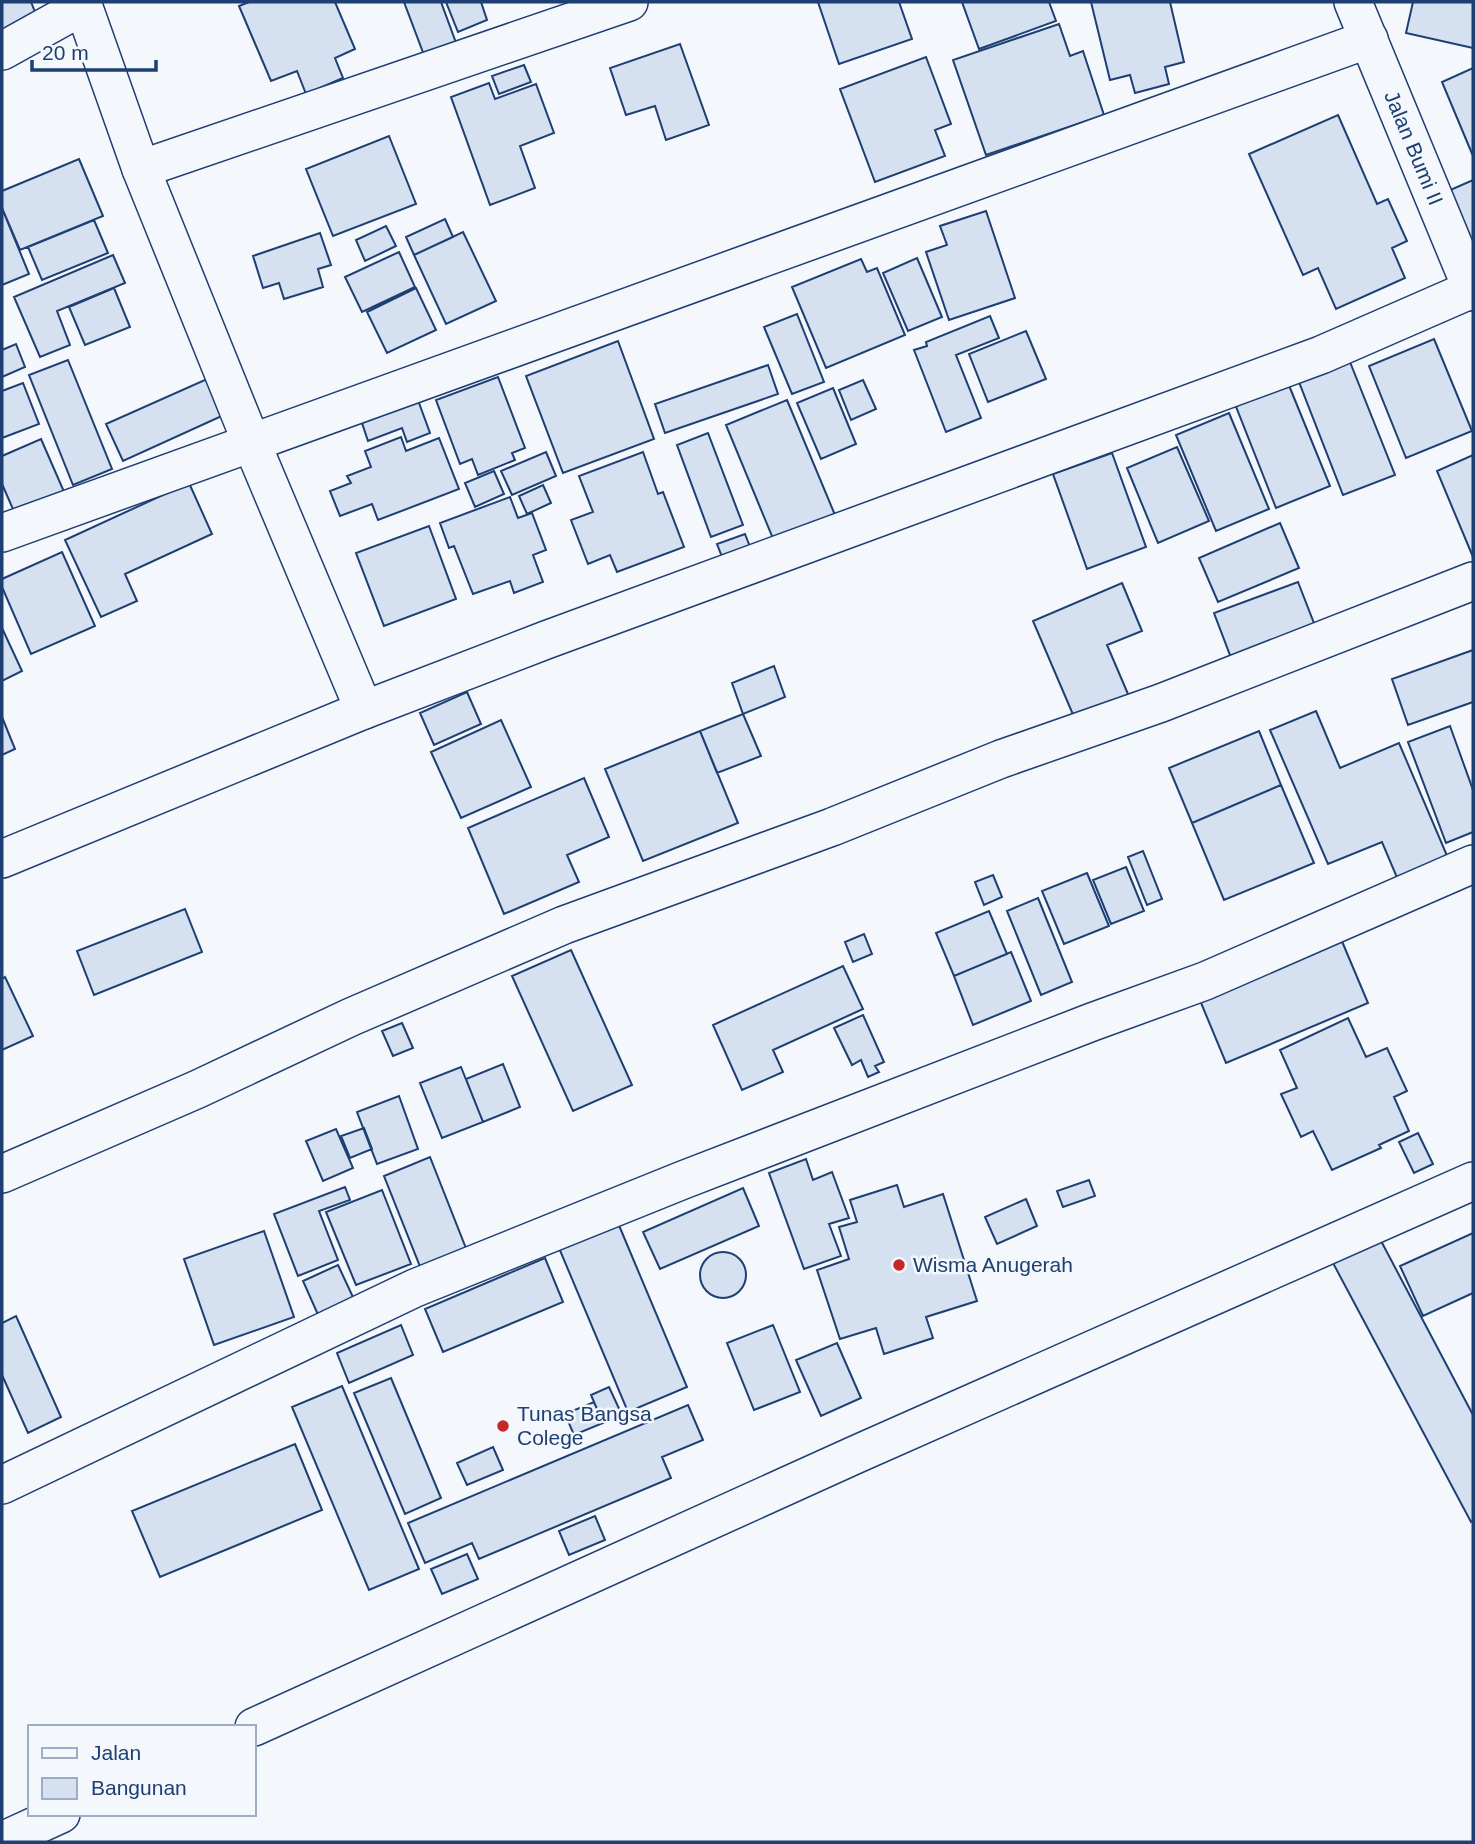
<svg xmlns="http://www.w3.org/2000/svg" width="1475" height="1844" font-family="Helvetica,sans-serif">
<rect width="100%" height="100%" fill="#f4f7fb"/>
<!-- building -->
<path fill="#d5e0f0" stroke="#1d3f73" stroke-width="2" d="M 2,2 L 31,2 L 39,22 L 2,38 Z
M 249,2 L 335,2 L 355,49 L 335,58 L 343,78 L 306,94 L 297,71 L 271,81 L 239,6 Z
M 404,2 L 441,2 L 459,51 L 427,63 Z
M 446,2 L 481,2 L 487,20 L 458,32 Z
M 818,2 L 899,2 L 912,39 L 839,64 Z
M 962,2 L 1049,2 L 1056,21 L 979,49 Z
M 1091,2 L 1170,2 L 1184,62 L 1165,67 L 1169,84 L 1135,93 L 1130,75 L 1110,80 Z
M 1413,2 L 1473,2 L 1473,48 L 1406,33 Z
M 1059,24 L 1070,56 L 1083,51 L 1104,115 L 986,155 L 953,60 Z
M 680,44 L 709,125 L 666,140 L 655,106 L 626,115 L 610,68 Z
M 926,57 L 951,124 L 935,130 L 945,156 L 875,182 L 840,89 Z
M 524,65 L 531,82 L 499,94 L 492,76 Z
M 1473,68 L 1473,156 L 1442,82 Z
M 489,83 L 495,99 L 536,84 L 554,133 L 520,146 L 535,188 L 490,205 L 451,97 Z
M 1338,115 L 1377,204 L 1388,199 L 1407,241 L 1392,248 L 1405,278 L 1336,309 L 1318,268 L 1303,275 L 1249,154 Z
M 389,136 L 416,204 L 333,236 L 306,169 Z
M 79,159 L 103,216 L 20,250 L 2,208 L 2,191 Z
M 1473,180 L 1473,249 L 1448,191 Z
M 2,208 L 29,274 L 2,285 Z
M 986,211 L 1015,298 L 949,320 L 926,252 L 947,245 L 940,226 Z
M 445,219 L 453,237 L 414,255 L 406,237 Z
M 94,220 L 108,253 L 42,280 L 28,247 Z
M 386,226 L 396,246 L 365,261 L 356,240 Z
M 463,232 L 496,301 L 446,324 L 414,255 Z
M 320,233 L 331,265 L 318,269 L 323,287 L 284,299 L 279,283 L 263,288 L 253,256 Z
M 399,252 L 415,287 L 362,312 L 345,277 Z
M 113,255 L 125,283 L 57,311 L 70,345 L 40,357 L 14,297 Z
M 917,258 L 942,317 L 908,331 L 883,273 Z
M 861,259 L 867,272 L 877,268 L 905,335 L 826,368 L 792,287 Z
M 114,288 L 130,327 L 85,345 L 69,307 Z
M 416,288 L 436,330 L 387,353 L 367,312 Z
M 797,314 L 824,382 L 792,394 L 764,327 Z
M 990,316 L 999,338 L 956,355 L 981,418 L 946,432 L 914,350 L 927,346 L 926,342 Z
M 1026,331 L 1046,379 L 988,402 L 969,354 Z
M 1434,339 L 1472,431 L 1406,458 L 1369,366 Z
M 618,341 L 654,439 L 563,473 L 526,376 Z
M 16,344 L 25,367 L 2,377 L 2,350 Z
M 68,360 L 112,469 L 73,485 L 29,375 Z
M 1350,362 L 1395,475 L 1343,495 L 1299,382 Z
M 768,365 L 778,394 L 665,433 L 655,404 Z
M 498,377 L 525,448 L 512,453 L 515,460 L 478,475 L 472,459 L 460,464 L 436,400 Z
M 207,379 L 224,415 L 123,461 L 106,424 Z
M 863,380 L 876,409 L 851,420 L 839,390 Z
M 23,383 L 39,424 L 2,438 L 2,391 Z
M 1288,383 L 1330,486 L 1276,508 L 1235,404 Z
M 833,388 L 856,444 L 821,459 L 797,403 Z
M 415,392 L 430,433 L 407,442 L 402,428 L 368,441 L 362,423 L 395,410 Z
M 787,400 L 835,515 L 774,541 L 726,425 Z
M 1229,413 L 1269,509 L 1216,531 L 1176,435 Z
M 708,433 L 743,525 L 711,537 L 677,445 Z
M 401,437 L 406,451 L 439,438 L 459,489 L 378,520 L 372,504 L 340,516 L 330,491 L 351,483 L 347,476 L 371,467 L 365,451 Z
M 41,439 L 65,494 L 16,516 L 2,484 L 2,456 Z
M 1177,447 L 1209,521 L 1158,543 L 1127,468 Z
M 546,452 L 556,476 L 512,495 L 501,471 Z
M 643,452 L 658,494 L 663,492 L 684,547 L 617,572 L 610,555 L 588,564 L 571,520 L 593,512 L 579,476 Z
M 1112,453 L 1146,547 L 1087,569 L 1053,474 Z
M 1473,455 L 1473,557 L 1437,471 Z
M 494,471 L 504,494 L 475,507 L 465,483 Z
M 189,483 L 212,534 L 125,574 L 137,601 L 101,617 L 65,540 Z
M 543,485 L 551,503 L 527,514 L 519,496 Z
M 510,497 L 518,518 L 532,513 L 546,550 L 533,555 L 543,582 L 514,593 L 510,581 L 473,594 L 454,546 L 449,548 L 440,523 Z
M 1280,523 L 1299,568 L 1218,602 L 1199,558 Z
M 429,526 L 456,599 L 384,626 L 356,553 Z
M 745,534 L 752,552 L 724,562 L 717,544 Z
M 62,552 L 95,626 L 31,654 L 2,587 L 2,579 Z
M 1298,582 L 1317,631 L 1233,663 L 1214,613 Z
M 1122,583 L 1142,631 L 1107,645 L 1131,701 L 1077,724 L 1033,621 Z
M 2,628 L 22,671 L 2,681 Z
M 1473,650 L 1473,702 L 1408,725 L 1392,679 Z
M 774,666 L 785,697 L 743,714 L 732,683 Z
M 467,692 L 481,724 L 434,745 L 420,713 Z
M 1316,711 L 1340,768 L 1399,743 L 1448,858 L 1398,880 L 1382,842 L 1328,864 L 1270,730 Z
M 743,714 L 761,756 L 717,773 L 700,731 Z
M 2,717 L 15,749 L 2,755 Z
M 501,720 L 531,787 L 461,818 L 431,752 Z
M 1450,726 L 1473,790 L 1473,832 L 1446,843 L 1408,742 Z
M 700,731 L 738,823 L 643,861 L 605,769 Z
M 1259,731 L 1281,785 L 1192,823 L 1169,768 Z
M 584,778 L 609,837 L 567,855 L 579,882 L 504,914 L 468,828 Z
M 1281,785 L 1314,863 L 1224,900 L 1192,823 Z
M 1143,851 L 1162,899 L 1147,905 L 1128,857 Z
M 1126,867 L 1144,911 L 1111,924 L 1093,880 Z
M 1087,873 L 1109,926 L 1064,944 L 1042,891 Z
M 993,875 L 1002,897 L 984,905 L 975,882 Z
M 1038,898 L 1072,982 L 1041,995 L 1007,911 Z
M 185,909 L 202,952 L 94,995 L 77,951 Z
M 989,911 L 1007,954 L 954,976 L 936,933 Z
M 864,934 L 872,954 L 853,962 L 845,942 Z
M 1341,939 L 1368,1003 L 1226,1063 L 1199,998 Z
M 571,950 L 632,1085 L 573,1111 L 512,976 Z
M 1011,952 L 1031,1001 L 973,1025 L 954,976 Z
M 843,966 L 863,1009 L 773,1050 L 783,1072 L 742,1090 L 713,1025 Z
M 5,977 L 33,1036 L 2,1050 L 2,979 Z
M 863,1015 L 884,1062 L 875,1066 L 879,1072 L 868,1077 L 861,1060 L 852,1065 L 834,1028 Z
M 1348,1018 L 1366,1057 L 1387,1048 L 1407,1091 L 1394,1097 L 1409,1131 L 1379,1145 L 1381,1148 L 1332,1170 L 1313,1131 L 1301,1137 L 1281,1094 L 1297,1088 L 1280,1050 Z
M 402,1023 L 413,1048 L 393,1056 L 382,1031 Z
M 503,1064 L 520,1107 L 483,1122 L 466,1079 Z
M 461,1067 L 483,1122 L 442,1138 L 420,1083 Z
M 399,1096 L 418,1149 L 377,1164 L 357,1112 Z
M 364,1128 L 372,1149 L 350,1158 L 341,1136 Z
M 336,1129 L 353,1168 L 323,1181 L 306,1141 Z
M 1418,1133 L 1433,1164 L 1414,1173 L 1399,1142 Z
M 430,1157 L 469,1256 L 423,1274 L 384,1176 Z
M 806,1159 L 813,1180 L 832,1172 L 849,1218 L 829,1224 L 841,1256 L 804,1269 L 769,1173 Z
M 1089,1180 L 1095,1196 L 1063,1207 L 1057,1191 Z
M 897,1185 L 904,1207 L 943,1194 L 977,1301 L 926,1317 L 933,1338 L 884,1354 L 876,1328 L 840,1339 L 817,1270 L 849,1259 L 839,1227 L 857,1222 L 850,1200 Z
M 345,1187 L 350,1200 L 319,1211 L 338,1260 L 298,1276 L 274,1214 Z
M 743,1188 L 759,1226 L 660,1269 L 643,1232 Z
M 382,1190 L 411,1264 L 356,1285 L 326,1212 Z
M 1026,1199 L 1037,1226 L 997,1244 L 985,1217 Z
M 618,1223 L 687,1387 L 628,1412 L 559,1248 Z
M 264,1231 L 294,1317 L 214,1345 L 184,1259 Z
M 1473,1233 L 1473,1293 L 1423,1316 L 1400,1266 Z
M 1380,1239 L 1473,1415 L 1473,1521 L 1471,1522 L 1333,1263 Z
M700 1275a23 23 0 1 1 46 0a23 23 0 1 1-46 0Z
M 545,1258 L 563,1302 L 443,1352 L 425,1309 Z
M 338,1265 L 359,1310 L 323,1326 L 303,1281 Z
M 16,1316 L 61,1417 L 28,1433 L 2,1375 L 2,1323 Z
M 401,1325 L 413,1355 L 349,1383 L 337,1353 Z
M 773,1325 L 800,1392 L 754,1410 L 727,1343 Z
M 837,1343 L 861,1398 L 821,1416 L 796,1360 Z
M 391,1378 L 441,1498 L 405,1514 L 354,1393 Z
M 342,1386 L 419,1569 L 369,1590 L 292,1407 Z
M 609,1387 L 622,1415 L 603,1423 L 591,1395 Z
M 594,1402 L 603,1423 L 574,1435 L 565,1414 Z
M 688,1405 L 703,1440 L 662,1457 L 671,1478 L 479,1559 L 472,1543 L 425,1563 L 408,1523 Z
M 295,1444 L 322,1510 L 160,1577 L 132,1511 Z
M 493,1447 L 503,1470 L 467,1485 L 457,1463 Z
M 595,1516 L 605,1540 L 569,1555 L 559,1531 Z
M 467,1554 L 478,1579 L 442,1594 L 431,1569 Z"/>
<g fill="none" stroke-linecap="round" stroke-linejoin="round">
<defs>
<g id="minor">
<path id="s1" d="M 1353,2 L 1473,292"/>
<path d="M 2,51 L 83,6"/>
<path d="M 141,169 L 629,2"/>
<path d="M 2,533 L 1369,39"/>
<path d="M 364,710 L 546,640 L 1321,355 L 1472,289"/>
<path d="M 2,859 L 364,710 L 252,444 L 141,169 L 82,2"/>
<path d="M 2,1174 L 198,1089 L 351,1017 L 564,925 L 832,827 L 1001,759 L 1161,703 L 1473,581"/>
<path d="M 2,1485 L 415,1288 L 683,1180 L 1092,1022 L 1205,981 L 1473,864"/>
<path d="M 254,1727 L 857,1454 L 1473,1181"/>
<path d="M 2,1841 L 61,1814"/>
</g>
</defs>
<!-- minor casing -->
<use href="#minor" stroke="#1d3f73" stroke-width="40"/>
<!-- minor -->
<use href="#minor" stroke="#f4f7fb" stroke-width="37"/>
</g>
<!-- markers -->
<g fill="#c62828" stroke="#f4f7fb" stroke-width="2.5">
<circle cx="899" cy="1265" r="7"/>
<circle cx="503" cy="1426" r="7"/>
</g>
<g text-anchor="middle" stroke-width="5" stroke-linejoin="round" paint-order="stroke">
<!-- street labels -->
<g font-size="21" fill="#1d3f73" stroke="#f4f7fb">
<text dy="7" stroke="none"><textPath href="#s1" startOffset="158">Jalan Bumi II</textPath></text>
</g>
<!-- poi labels -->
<g font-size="21" fill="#1d3f73" stroke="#f4f7fb" text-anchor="start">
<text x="913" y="1272">Wisma Anugerah</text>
<text x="517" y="1421">Tunas Bangsa<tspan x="517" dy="24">Colege</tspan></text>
</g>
</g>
<!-- border -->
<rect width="1475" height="1844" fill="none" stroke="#1d3f73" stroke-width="7"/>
<!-- legend -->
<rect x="28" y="1725" width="228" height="91" fill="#f4f7fb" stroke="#9eadc5" stroke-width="2"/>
<rect x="42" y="1748" width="35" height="10" fill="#f4f7fb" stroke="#9eadc5" stroke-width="2"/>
<text x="91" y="1760" font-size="21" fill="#1d3f73">Jalan</text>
<rect x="42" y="1778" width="35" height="21" fill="#d5e0f0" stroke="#9eadc5" stroke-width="2"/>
<text x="91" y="1795" font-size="21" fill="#1d3f73">Bangunan</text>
<!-- scale -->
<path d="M32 60v10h124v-10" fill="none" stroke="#1d3f73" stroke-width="3.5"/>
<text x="42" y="60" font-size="21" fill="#1d3f73" stroke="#f4f7fb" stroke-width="5" paint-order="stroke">20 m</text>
</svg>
